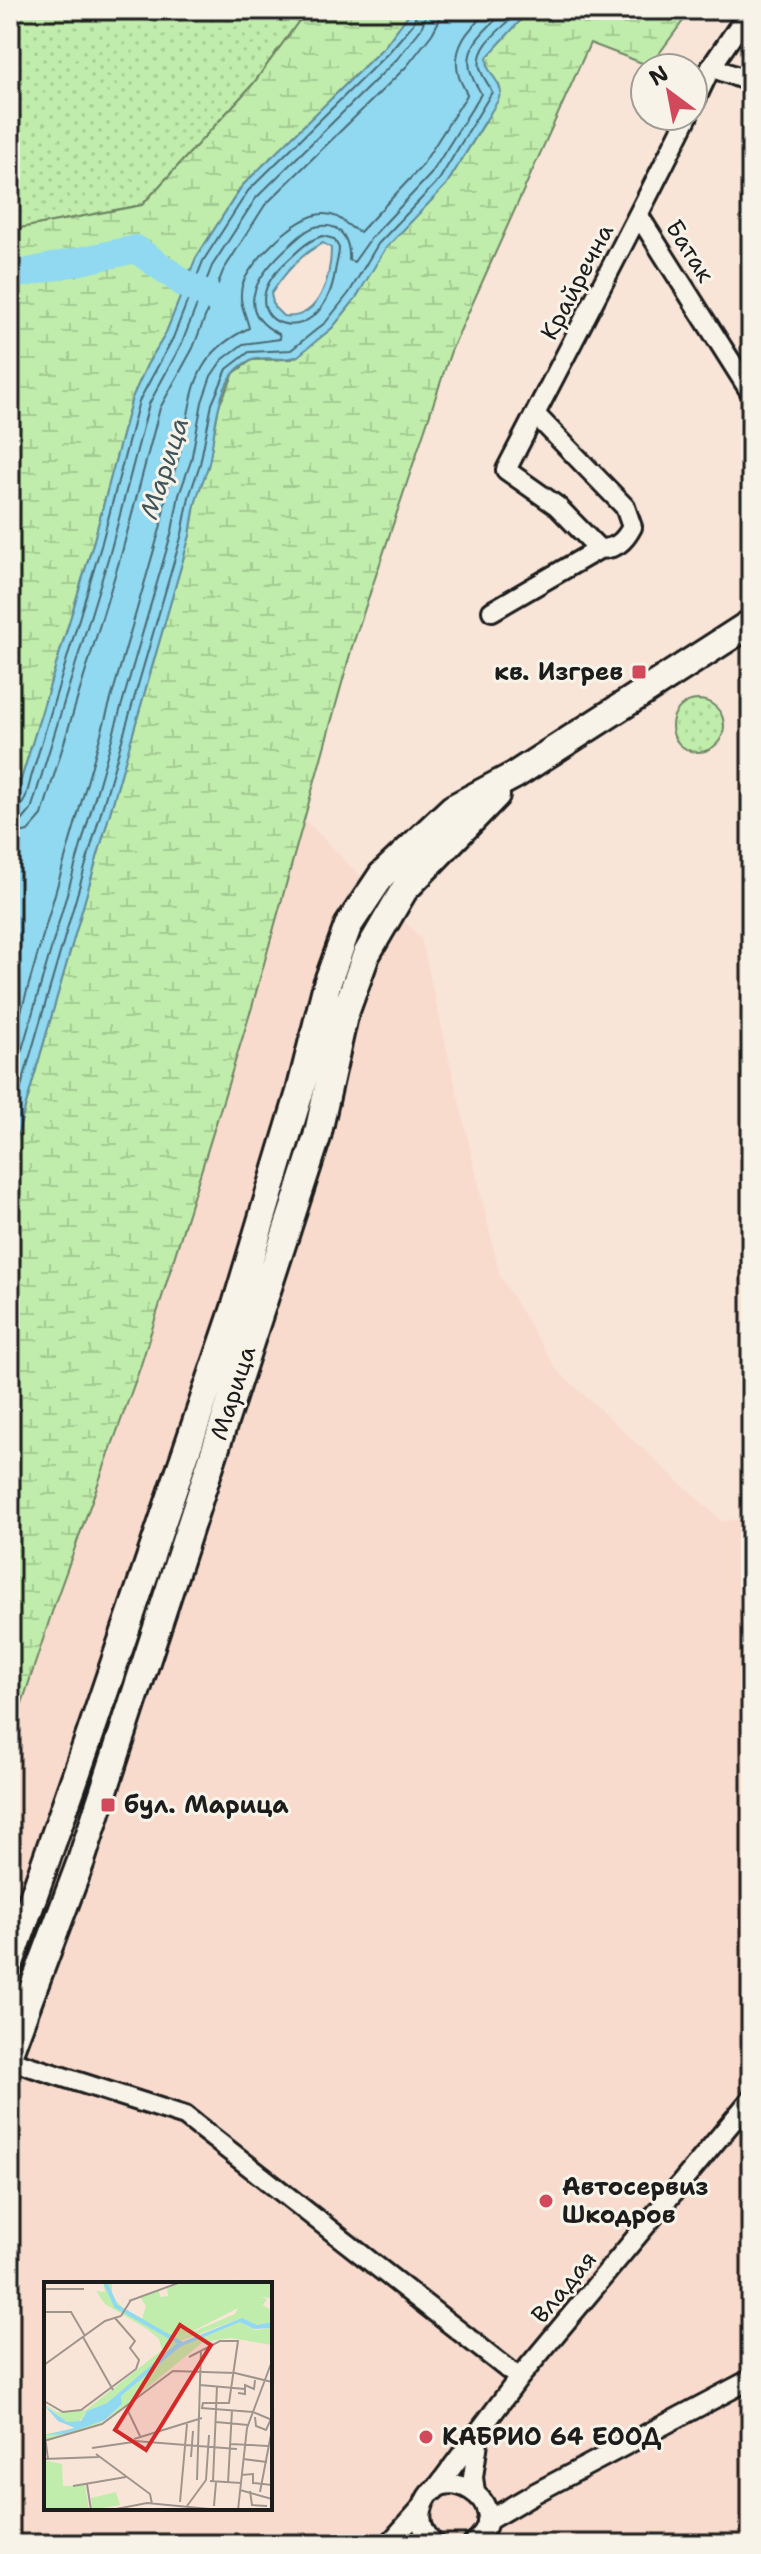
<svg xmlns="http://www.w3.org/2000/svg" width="761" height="2554" font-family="'Shantell Sans',sans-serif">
<defs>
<pattern id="grass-dots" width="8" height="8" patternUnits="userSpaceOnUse" patternTransform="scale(2)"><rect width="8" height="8" fill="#c0edab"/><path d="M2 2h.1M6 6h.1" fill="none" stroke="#a4cb93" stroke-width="1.8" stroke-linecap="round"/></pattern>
<pattern id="wetland-marsh" width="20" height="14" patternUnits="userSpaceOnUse" patternTransform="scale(2)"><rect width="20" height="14" fill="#c0edab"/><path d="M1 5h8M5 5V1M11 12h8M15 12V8" fill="none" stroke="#a4cb93"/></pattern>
</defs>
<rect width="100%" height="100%" fill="#f8e5d8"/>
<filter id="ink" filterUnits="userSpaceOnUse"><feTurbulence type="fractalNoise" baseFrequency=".0125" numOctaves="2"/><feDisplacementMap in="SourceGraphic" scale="16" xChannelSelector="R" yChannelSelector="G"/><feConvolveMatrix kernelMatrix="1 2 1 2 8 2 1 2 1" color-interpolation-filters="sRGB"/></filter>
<g filter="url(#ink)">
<!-- built -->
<path fill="#f9dbcd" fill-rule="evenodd" d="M 305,820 L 421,938 L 500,1276 L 557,1370 L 722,1521 L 751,1518 L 751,2544 L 10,2544 L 10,1740 L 56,1600 L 140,1368 L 252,1007 ZM 46,2284 L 270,2284 L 270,2508 L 46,2508 Z"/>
<!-- grass -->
<path fill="url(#grass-dots)" stroke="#6e8464" stroke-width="2" d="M 10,10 L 307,10 L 253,84 L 142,205 L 10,230 Z
M672 726a26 26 0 1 1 52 0a26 26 0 1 1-52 0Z"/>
<!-- wetland -->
<path fill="url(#wetland-marsh)" stroke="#6e8464" stroke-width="2" d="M 307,10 L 412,10 L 384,47 L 242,186 L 196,258 L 165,335 L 147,365 L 132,398 L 93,544 L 10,816 L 10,230 L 142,205 L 253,84 Z
M 530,10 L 691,10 L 650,66 L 590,43 L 451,351 L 352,647 L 252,1007 L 140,1368 L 56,1600 L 10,1740 L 10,1160 L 190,535 L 196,499 L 208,466 L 219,406 L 234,373 L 252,360 L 292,359 L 332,328 L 350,306 L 385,249 L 446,185 L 486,121 L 492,75 L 488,68 L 487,57 Z"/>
<!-- water -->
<path fill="#90d9f1" stroke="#628d9c" stroke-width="2" fill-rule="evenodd" d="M 412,10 L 530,10 L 487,57 L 488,68 L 499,85 L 501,92 L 497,102 L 446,185 L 385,249 L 356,298 L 332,328 L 298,356 C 283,363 264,354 249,361 C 215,377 216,432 209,463 C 206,475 200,486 197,498 C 193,510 192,523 190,535 L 10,1160 L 10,816 L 93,544 L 132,398 L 147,365 L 165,335 L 196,258 L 242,186 L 384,47 ZM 323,243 L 331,248 C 331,276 320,321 283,316 L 274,307 L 271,294 C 284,274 302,253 323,243 Z"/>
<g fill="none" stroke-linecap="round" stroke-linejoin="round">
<!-- shore -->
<path stroke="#4a6871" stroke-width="2" d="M 323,236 L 334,239 L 339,248 C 339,256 336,264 335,272 C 321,361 224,322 283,265 C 295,254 308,239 323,236 Z
M 10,813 C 26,811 28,786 33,771 L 101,546 L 139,401 L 173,338 L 203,261 L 248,191 L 389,52 L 413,24 L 418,10
M 10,823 L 22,821 L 31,810 L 111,549 L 149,404 L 182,343 L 212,266 L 256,198 L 397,59 L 421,29 L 428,10
M 10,835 L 28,831 L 42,815 L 122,552 L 160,408 L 193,348 L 223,271 L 265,205 L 407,66 L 432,34 L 439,21 L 440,10
M 10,1050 L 160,529 C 163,516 164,504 167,492 C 170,480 176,469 179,457 C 195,397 186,358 249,328 C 246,314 238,303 242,286 C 249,262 297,214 323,214 C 340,213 347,228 360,232 L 421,167 L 467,95 C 465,89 461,83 459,77 C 450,47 470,28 489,10
M 10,1091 L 172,531 L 179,495 L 191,461 L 202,402 L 211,376 L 222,360 L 243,344 L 280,339 L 279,334 C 229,309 262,270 290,245 C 299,237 309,226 322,226 C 343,224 350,243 349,260 L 354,262 L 371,238 L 431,174 L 481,94 C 479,88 474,83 472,76 C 460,47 488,27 507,10
M 10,1125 L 182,534 L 189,497 L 200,464 L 212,404 L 227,369 L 249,352 L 291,350 L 326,322 L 349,293 L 378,244 L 439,180 L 492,92 C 489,84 482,77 480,68 C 475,43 506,27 520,10"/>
<!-- river -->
<path stroke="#90d9f1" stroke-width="28" d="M 10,276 L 136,249 L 185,284 L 219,301"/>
<defs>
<path id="street" d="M 711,67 L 751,82
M 693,105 L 711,67 L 750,10
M 639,216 L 751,393
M 535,414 L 625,507 L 632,527 C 624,542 616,549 599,549 L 557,506 L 506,470 C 567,352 629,235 688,116
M 492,611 L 599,549
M 10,2060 L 185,2116 L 519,2378
M 435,2490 L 519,2378 L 751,2099
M 475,2492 L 473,2477 L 479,2435
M 487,2521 L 535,2493 L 751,2379
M 389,2544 L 422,2507
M 435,2544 C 425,2535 419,2524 422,2510 C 435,2452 523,2505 472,2544"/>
<path id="secondary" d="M 10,1963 L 91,1732 L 236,1305 L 300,1092 L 327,984 L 348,926 L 382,875 L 453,808 L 515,775 L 751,623
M 10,2050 L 81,1861 L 317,1137 L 344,1016 L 366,955 L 404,890 L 496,795"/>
</defs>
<!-- street casing -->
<use href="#street" stroke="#1c1c1c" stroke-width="24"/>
<!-- secondary casing -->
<use href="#secondary" stroke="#1c1c1c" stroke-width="32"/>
<!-- street -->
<use href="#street" stroke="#f7f3e8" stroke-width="18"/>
<!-- secondary -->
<use href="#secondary" stroke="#f7f3e8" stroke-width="26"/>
</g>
</g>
<!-- markers -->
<g fill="#d1495b" stroke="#f7f3e8" stroke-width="3">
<rect x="631" y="664" width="16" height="16" rx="4"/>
<rect x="100" y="1797" width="16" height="16" rx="4"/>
<circle cx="546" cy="2201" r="8"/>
<circle cx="426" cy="2437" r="8"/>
</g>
<g text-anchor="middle" stroke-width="6" stroke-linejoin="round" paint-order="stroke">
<!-- street labels -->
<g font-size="24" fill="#1c1c1c" stroke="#f7f3e8">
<text transform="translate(690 251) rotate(58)" y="8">Батак</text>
<text transform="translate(577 282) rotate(-62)" y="8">Крайречна</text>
<text transform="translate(233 1393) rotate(-72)" y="8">Марица</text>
<text transform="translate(564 2287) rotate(-50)" y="8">Владая</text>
</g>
<!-- poi labels -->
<g font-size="24" font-weight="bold" fill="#1c1c1c" stroke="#f7f3e8" text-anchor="start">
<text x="623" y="680" text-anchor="end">кв. Изгрев</text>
<text x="124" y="1813">бул. Марица</text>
<text x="562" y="2195">Автосервиз<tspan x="562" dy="28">Шкодров</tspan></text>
<text x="442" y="2445">КАБРИО 64 ЕООД</text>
</g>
<!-- water labels -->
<g font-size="26" font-style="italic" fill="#3f555c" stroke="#f7f3e8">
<text transform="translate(164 468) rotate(-72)" y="9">Марица</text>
</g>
</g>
<!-- overview -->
<g transform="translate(44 2282)">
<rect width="228" height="228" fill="#f8e5d8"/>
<path d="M 140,0 L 228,0 L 228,16 L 216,15 L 137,55 L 98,37 L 102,24 L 96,15 L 115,9 L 116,15 L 124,14 L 123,6 Z" fill="#c0edab"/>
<path d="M 59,0 L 68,0 L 68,15 L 82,29 L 137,55 L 191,32 L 198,19 L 216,15 L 223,17 L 219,23 L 228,29 L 228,40 L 213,43 L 198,36 L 139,58 L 63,121 L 43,129 L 35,140 L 23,140 L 0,122 L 13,130 L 42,128 L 118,68 L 115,57 L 103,47 L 61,22 L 52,9 L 61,10 ZM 196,40 L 211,48 L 228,46 L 228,63 L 187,56 L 159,60 L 64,138 L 50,144 L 38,149 L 0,158 L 0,153 L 61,139 L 78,122 L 77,114 L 136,65 Z" fill="#c0edab"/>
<path d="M 0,178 L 18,182 L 19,204 L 41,203 L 45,228 L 0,228 ZM 72,210 L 76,223 L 48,228 L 47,216 Z" fill="#c0edab"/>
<path d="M 198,36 L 213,43 L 228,40 L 228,46 L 210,47 L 196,40 L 136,65 L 77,114 L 78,122 L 61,138 L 21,152 L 0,153 L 31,146 L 14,139 L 0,123 L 23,140 L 37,139 L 43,129 L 63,121 L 131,63 Z" fill="#90d9f1"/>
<path fill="none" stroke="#90d9f1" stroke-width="4" d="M 61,0 L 72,24 L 138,62"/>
<path fill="none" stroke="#a0958d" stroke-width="2" d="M 0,7 L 40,7M 85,19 L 137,0M 0,30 L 27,30 L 41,54M 39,55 L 69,108M 145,75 L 176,59 L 194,59 L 185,121 L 159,121 L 158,126M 0,83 L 61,39 L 77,34 L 87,18M 156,103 L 201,107M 194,111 L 201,112 L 201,103 L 210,107 L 211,98M 0,119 L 19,130 L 37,128 L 92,87 L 95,78 L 86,66 L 91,59 L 71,36M 157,126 L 209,130 L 228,138M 83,127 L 96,154M 211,135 L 212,144 L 222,148 L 227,137M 172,140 L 204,143M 0,147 L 4,177M 90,157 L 158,136M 0,159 L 58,142 L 129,89 L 191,91 L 228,100M 91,159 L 193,167M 186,162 L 224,164M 48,166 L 89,160M 52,172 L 106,212 L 108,222M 147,175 L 149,149M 0,177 L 55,175M 199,177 L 223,180M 197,193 L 209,192 L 209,201 L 228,203M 153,198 L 157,68M 166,199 L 197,201M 169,199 L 173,104M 184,201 L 188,128M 43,202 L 47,228M 29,204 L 82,195M 196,208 L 228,217M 206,209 L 208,223 L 223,224M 216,210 L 228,147M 136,220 L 143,142M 143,224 L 162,198 L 165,153M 170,224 L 172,200M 67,228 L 103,221 L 176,228M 194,228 L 203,146 L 228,79"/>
<path fill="#d62828" fill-opacity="0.15" stroke="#d62828" stroke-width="4" d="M 136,43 L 167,63 L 102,168 L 71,148 Z"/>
<rect width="228" height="228" fill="none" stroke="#1c1c1c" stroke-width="4"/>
</g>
<!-- margin -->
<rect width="761" height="2554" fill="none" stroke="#f7f3e8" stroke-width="40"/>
<rect x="20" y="20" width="721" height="2514" fill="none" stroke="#1c1c1c" stroke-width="3" filter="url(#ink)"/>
<!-- north arrow -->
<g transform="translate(669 92) rotate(328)"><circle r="38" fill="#f7f3e8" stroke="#9f9d96" stroke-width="2"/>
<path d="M0-6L14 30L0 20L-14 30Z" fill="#d1495b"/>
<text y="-12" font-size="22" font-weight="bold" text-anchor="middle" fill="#1c1c1c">N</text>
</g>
</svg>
